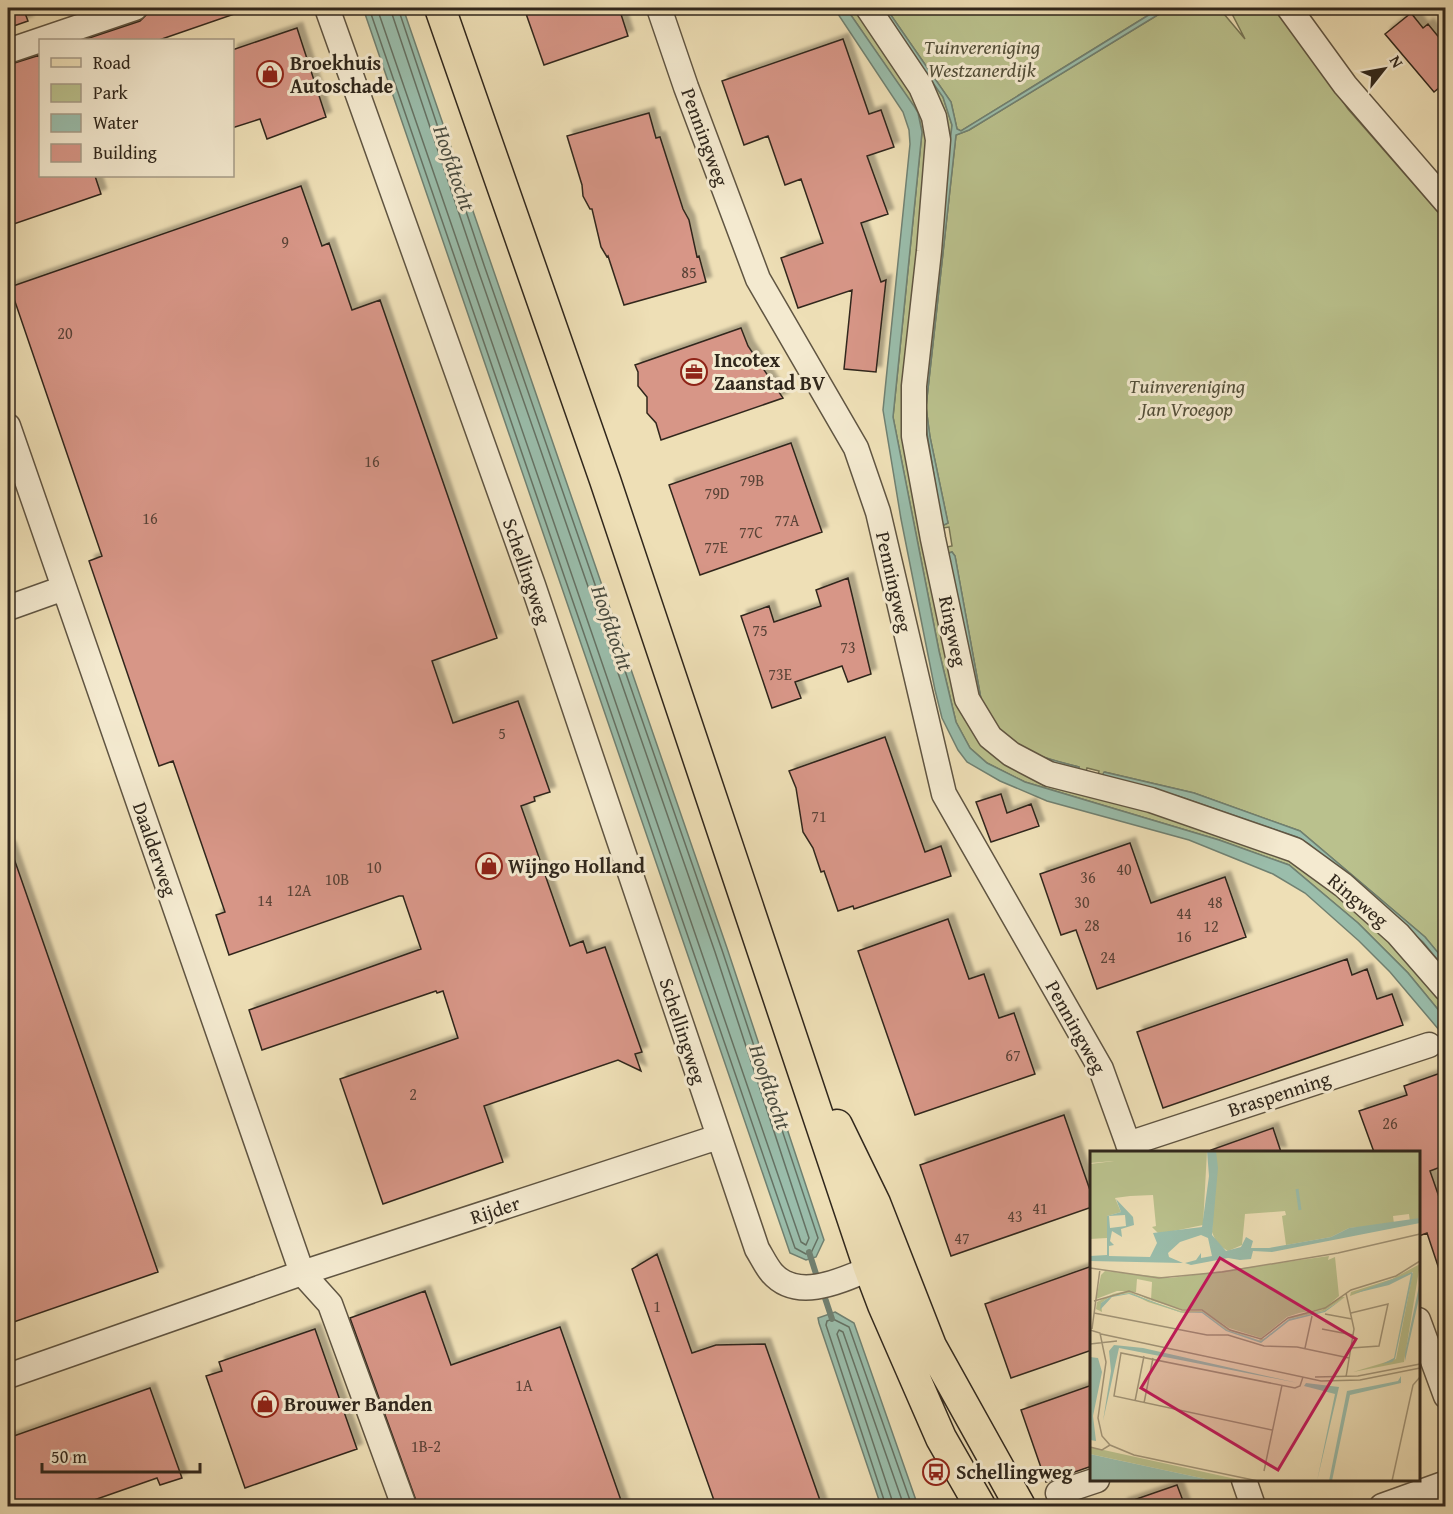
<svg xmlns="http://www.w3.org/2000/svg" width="1453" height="1514" font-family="'Gentium Book Plus',serif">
<defs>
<filter id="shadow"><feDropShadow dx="5.5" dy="-5.5" stdDeviation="1.5" flood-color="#0004"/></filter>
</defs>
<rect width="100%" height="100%" fill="#eedfb6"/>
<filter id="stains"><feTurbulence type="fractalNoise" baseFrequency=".00333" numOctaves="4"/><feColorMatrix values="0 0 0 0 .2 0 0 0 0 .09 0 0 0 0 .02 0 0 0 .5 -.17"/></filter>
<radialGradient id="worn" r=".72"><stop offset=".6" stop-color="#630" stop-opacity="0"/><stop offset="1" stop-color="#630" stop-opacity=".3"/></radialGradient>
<!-- green -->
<path fill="#bac18d" stroke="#757454" stroke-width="1.5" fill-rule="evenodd" d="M 846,8 L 863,8 L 929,114 L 910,376 L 984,738 L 1286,853 L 1336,889 L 1445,998 L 1445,1018 L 1408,973 L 1358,923 L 1289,865 L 1219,840 L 1025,782 L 987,763 L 970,748 L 956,722 L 939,651 L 893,417 L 922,132 L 918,113 Z
M 875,8 L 880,8 L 943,97 L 952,125 L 923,399 L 927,443 L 942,524 L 944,525 L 948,523 L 930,437 L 926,407 L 956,135 L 969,130 L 1169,8 L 1219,8 L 1245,39 L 1229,8 L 1279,8 L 1348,109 L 1445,220 L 1445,962 L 1425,937 L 1300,831 L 1194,793 L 1105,772 L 1102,776 L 1104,778 L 1178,796 L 1297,837 L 1309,844 L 1423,942 L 1445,969 L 1445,979 L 1424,953 L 1392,921 L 1318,859 L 1297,846 L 1248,826 L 1097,780 L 1099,771 L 1087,768 L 1085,776 C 1061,770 1036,764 1015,751 C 961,717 956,607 942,548 L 952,546 L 949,527 L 937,529 L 918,420 L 921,371 L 945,149 L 940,113 L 926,82 ZM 952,552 L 955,556 L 981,699 C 986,711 991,724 1000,733 C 1021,753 1051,760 1079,767 L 1079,770 C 1049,769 1004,748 988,721 C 975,699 971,672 966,647 C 960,617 954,586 948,556 L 949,553 Z
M 886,8 L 1160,8 L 961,131 L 957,129 L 951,102 Z"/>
<!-- water -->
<path fill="#9abdab" stroke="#708172" stroke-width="1.5" d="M 363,8 L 403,8 L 727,948 L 824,1240 L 816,1257 L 806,1260 L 790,1253 Z
M 834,8 L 846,8 L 914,106 L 918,113 L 922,132 L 893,417 L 939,651 L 956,722 L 970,748 L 987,763 L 1025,782 L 1219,840 L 1289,865 L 1358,923 L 1408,973 L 1445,1018 L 1445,1037 L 1390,972 L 1359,941 L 1305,893 L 1273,874 L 1189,840 L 1047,801 L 1000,781 L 967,762 L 958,750 L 942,718 L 935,690 L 901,519 L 883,410 L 910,144 L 909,130 L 903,112 Z
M 880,8 L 886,8 L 951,102 L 957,129 L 961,131 L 1160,8 L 1169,8 L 969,130 L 956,135 L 926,407 L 930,437 L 948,523 L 944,525 L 942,524 L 923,408 L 924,376 L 952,125 L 943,97 Z
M 952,552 L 955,556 L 981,699 C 986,711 991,724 1000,733 C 1021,753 1052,760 1079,767 L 1079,771 C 1047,769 1005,749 988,721 C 975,699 971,672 966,647 C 960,616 954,586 948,556 L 949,553 Z
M 1104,772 L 1194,793 L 1300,831 L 1425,937 L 1445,961 L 1445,969 L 1423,942 L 1309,844 L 1297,837 L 1178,796 L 1104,778 L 1102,776 Z
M 835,1312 L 854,1323 L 918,1506 L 881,1506 L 819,1323 L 818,1318 Z"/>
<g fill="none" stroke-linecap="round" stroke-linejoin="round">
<!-- shore -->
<path stroke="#657264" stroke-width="1.5" d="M 369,8 L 795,1248 L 806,1254 L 811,1253 L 818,1238 L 722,950 L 484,265 L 398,8
M 377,8 L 801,1242 L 806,1245 L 809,1238 L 715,952 L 477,267 L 390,8
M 886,1506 L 826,1325 L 827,1321 L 833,1319 L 849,1327 L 912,1506
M 894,1506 L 837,1334 L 839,1330 L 843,1332 L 904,1506"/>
<!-- stream -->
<path stroke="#708172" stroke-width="6" d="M 809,1252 L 818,1280
M 822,1289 L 832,1319"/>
</g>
<!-- building -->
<path fill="#d79687" stroke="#30271c" stroke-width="1.5" filter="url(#shadow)" d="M 8,8 L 23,8 L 28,21 L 8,28 Z
M 166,8 L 246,8 L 246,10 L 159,40 L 83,40 L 140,21 L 147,14 Z
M 524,8 L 619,8 L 628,36 L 544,65 Z
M 1411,13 L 1423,28 L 1428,24 L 1446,46 L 1446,82 L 1434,92 L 1385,34 Z
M 297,28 L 326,117 L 267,139 L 260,119 L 232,128 L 232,50 Z
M 843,39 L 869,114 L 881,110 L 894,147 L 867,156 L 888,214 L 861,223 L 881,282 L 886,280 L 876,372 L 844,369 L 852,290 L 798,308 L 781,258 L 823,243 L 801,179 L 785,185 L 768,136 L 744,145 L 722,81 Z
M 40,55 L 40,176 L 95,176 L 101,194 L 8,226 L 8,65 Z
M 649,113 L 656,138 L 660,137 L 683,209 L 689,220 L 697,257 L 699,256 L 706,282 L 624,305 L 608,256 L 607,257 L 601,247 L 592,209 L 590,209 L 583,196 L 582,185 L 567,136 Z
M 301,186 L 322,246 L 329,243 L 352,310 L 380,300 L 497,638 L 432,661 L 453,723 L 518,701 L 550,792 L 534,797 L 535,801 L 521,806 L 570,946 L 583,941 L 587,953 L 605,947 L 642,1052 L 635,1054 L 641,1071 L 618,1060 L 484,1106 L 503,1162 L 383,1204 L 340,1079 L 458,1038 L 443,991 L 437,993 L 436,991 L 262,1050 L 249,1010 L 421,949 L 403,896 L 399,896 L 229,955 L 216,915 L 225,912 L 173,761 L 159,766 L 89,561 L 102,556 L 10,287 Z
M 741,328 L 748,346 L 783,398 L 661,440 L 656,423 L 647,413 L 647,397 L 638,386 L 638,372 L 635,365 Z
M 791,443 L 822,532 L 700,575 L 669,485 Z
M 848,578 L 871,674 L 848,682 L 842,666 L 795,682 L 801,698 L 772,708 L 741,616 L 769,606 L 774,622 L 821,606 L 816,590 Z
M 885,737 L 925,852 L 941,846 L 951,876 L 854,909 L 853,906 L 838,911 L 824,871 L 821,872 L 813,848 L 803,832 L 796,788 L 789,771 Z
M 1001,794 L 1007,813 L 1031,804 L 1039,826 L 991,842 L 976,802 Z
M 1130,843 L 1151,903 L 1225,877 L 1246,937 L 1097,989 L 1076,930 L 1061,935 L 1040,874 Z
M 8,847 L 10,847 L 158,1272 L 8,1324 Z
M 948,919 L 969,979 L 984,974 L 999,1018 L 1014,1013 L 1035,1074 L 915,1115 L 858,951 Z
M 1347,959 L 1352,975 L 1367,969 L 1377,999 L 1392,994 L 1403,1025 L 1163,1108 L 1137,1032 Z
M 1446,1071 L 1446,1165 L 1430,1171 L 1446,1217 L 1446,1280 L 1443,1281 L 1427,1233 L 1419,1236 L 1419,1152 L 1374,1152 L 1359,1111 L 1407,1095 L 1404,1086 Z
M 1064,1115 L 1092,1196 L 1092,1207 L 951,1256 L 920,1165 Z
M 1273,1128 L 1281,1152 L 1211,1152 L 1211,1150 Z
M 657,1254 L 692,1353 L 716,1345 L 765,1344 L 822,1506 L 716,1506 L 632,1269 Z
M 1092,1266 L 1092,1350 L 1011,1378 L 985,1304 Z
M 425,1291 L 451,1365 L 560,1327 L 623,1506 L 418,1506 L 350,1318 Z
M 315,1329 L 357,1449 L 245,1488 L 206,1376 L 222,1371 L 219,1362 Z
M 1092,1385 L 1092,1466 L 1046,1482 L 1021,1410 Z
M 150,1388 L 182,1478 L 160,1485 L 157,1478 L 77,1506 L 8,1506 L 8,1438 Z
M 1177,1485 L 1185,1506 L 1122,1506 L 1122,1504 Z"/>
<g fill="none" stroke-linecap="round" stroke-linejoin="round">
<defs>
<path id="minor" d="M 327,8 L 533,585 L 757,1249 C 762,1257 766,1266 772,1273 C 801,1306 853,1274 886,1262
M 659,8 L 686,87 L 758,279 L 856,448 L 878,512 L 944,794 L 1101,1069 L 1131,1152
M 868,8 L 921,87 L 934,117 L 938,140 L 929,251 L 914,386 L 914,436 L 933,539 L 967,699 L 990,737 L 1011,754 L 1049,774 L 1151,800 L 1295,850 L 1343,885 L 1398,934 L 1446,989
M 1289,8 L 1345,85 L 1446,202
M 8,51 L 135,8
M 8,426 L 302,1273 L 330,1304 L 404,1506
M 8,608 L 64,588
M 1128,1144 L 1429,1045
M 1418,1320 L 1446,1396
M 8,1376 L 302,1273 L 718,1137
M 1244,1480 L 1253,1506
M 1058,1493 L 1097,1480
M 1382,1506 L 1446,1483"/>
<path id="major" d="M 440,8 L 605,480 L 869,1268 L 883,1305 L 941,1438 L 980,1506
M 837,1125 L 875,1203 L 931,1346 L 1020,1506"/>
</defs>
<!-- minor casing -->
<use href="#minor" stroke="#605542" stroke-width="27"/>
<!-- major casing -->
<use href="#major" stroke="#30271c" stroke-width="33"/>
<!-- minor -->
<use href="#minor" stroke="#f4ead0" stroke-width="24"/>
<!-- major -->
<use href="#major" stroke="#eedfb6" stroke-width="30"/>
</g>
<!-- icons -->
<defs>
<symbol id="shop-ring" viewBox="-11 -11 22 22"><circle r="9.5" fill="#f4ead0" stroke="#8f2418" stroke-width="1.5"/><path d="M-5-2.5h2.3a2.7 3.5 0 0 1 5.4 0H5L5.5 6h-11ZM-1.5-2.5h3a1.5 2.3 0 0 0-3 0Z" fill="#8f2418"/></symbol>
<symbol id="office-ring" viewBox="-11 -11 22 22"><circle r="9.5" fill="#f4ead0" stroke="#8f2418" stroke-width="1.5"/><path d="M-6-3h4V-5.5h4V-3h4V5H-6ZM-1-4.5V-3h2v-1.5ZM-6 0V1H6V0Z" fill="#8f2418"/></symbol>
<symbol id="bus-ring" viewBox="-11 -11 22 22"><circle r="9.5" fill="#f4ead0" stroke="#8f2418" stroke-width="1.5"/><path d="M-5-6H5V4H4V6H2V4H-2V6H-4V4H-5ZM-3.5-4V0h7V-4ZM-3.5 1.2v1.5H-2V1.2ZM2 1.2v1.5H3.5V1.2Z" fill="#8f2418"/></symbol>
</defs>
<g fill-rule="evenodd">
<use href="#shop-ring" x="255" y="59" width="30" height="30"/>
<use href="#office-ring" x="679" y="357" width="30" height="30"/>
<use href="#shop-ring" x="474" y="851" width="30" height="30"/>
<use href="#shop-ring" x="250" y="1389" width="30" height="30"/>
<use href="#bus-ring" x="921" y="1457" width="30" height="30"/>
</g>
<g text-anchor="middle" stroke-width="6" stroke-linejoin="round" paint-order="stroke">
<!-- number labels -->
<g font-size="16" fill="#5a4337">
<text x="285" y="248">9</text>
<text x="689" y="278">85</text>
<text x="65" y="339">20</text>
<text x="372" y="467">16</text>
<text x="752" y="486">79B</text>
<text x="717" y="499">79D</text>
<text x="150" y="524">16</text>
<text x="787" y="526">77A</text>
<text x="751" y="538">77C</text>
<text x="716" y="553">77E</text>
<text x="760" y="636">75</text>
<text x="848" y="653">73</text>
<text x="780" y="680">73E</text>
<text x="502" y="739">5</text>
<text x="819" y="822">71</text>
<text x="374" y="873">10</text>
<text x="1124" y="875">40</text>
<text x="1088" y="883">36</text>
<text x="337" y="885">10B</text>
<text x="299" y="896">12A</text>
<text x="265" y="906">14</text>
<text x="1082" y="908">30</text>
<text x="1215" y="908">48</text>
<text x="1184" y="919">44</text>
<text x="1092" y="931">28</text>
<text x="1211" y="932">12</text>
<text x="1184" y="942">16</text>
<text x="1108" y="963">24</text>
<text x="1013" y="1061">67</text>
<text x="413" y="1100">2</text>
<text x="1390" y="1129">26</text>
<text x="1040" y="1214">41</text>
<text x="1015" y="1222">43</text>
<text x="962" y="1244">47</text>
<text x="657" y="1312">1</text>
<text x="524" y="1391">1A</text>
<text x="426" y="1452">1B-2</text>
</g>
<!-- park labels -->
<g font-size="20" font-style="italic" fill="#524e38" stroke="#f4ead0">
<text x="982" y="54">Tuinvereniging<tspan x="982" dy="23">Westzanerdijk</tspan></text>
<text x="1187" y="393">Tuinvereniging<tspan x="1187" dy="23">Jan Vroegop</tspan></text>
</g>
<!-- poi labels -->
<g font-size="20" font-weight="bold" fill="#30271c" stroke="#f4ead0" text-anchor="start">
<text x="290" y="70">Broekhuis<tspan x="290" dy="23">Autoschade</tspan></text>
<text x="714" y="367">Incotex<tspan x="714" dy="23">Zaanstad BV</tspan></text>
<text x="508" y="873">Wijngo Holland</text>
<text x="284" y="1411">Brouwer Banden</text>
<text x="956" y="1479">Schellingweg</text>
</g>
<!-- street labels -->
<g font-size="20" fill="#30271c" stroke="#f4ead0">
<text transform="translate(705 137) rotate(70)" y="7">Penningweg</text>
<text transform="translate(527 571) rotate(71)" y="7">Schellingweg</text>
<text transform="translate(894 582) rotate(77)" y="7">Penningweg</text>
<text transform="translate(953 631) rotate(78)" y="7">Ringweg</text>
<text transform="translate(155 849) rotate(71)" y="7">Daalderweg</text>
<text transform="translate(1358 900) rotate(40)" y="7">Ringweg</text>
<text transform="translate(1076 1027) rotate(61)" y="7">Penningweg</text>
<text transform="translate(683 1031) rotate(72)" y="7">Schellingweg</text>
<text transform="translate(1279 1094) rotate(-18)" y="7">Braspenning</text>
<text transform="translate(495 1210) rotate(-18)" y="7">Rijder</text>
</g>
<!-- water labels -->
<g font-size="21" font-style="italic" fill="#4a4c40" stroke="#f4ead0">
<text transform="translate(454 168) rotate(71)" y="7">Hoofdtocht</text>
<text transform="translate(612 628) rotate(71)" y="7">Hoofdtocht</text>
<text transform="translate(770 1087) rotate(71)" y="7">Hoofdtocht</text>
</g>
</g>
<!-- overview -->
<g transform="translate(1090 1151)">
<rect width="330" height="330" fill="#eedfb6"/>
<path d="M 0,0 L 117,0 L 113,74 L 69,83 L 62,76 L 66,75 L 63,44 L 40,45 L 25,47 L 31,61 L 17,65 L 17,87 L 0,88 L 0,13 L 24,10 L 0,12 ZM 126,0 L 330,0 L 330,67 L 320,71 L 319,63 L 303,65 L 304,73 L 259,77 L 241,86 L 196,94 L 192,65 L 196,64 L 195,60 L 155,63 L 152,94 L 138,100 L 127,93 L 122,81 ZM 239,105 L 238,109 L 245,106 L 249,145 L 235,157 L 209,162 L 197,166 L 171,187 L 139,177 L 112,159 L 91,158 L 60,149 L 55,147 L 47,142 L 61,149 L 62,131 L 47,128 L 46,141 L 40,141 L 60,150 L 91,160 L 114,160 L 138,178 L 168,189 L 176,187 L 201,166 L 232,159 L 251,146 L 255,146 L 234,160 L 199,168 L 177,187 L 171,190 L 137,179 L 113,161 L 93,162 L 58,151 L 40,142 L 21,145 L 11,152 L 12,161 L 6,158 L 7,151 L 23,143 L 36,140 L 27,140 L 6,148 L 11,124 L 15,120 L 81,127 ZM 330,113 L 314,211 L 263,221 L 306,208 L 323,121 L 260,145 L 261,141 L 302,128 ZM 0,296 L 155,330 L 125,330 L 0,303 Z" fill="#bac18d"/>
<path d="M 117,0 L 126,0 L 128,17 L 122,84 L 136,100 L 151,96 L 156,86 L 163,90 L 161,97 L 179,97 L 241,86 L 259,77 L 330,67 L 330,72 L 182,101 L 163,100 L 161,108 L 150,109 L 138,107 L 101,114 L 95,112 L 106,109 L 111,102 L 111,107 L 122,105 L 118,87 L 111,84 L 90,91 L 78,102 L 79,106 L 93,112 L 0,110 L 0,105 L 17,104 L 17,65 L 31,61 L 26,48 L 43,66 L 44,74 L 31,78 L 32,86 L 22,80 L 20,90 L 24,94 L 19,95 L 19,105 L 60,106 L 67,92 L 63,82 L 112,76 L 119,25 ZM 35,64 L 36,75 L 20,77 L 19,65 ZM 322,121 L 323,123 L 305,208 L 302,211 L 292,213 L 304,207 L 321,123 L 299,134 L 262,143 ZM 330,130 L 330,143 L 315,210 L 315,202 ZM 40,142 L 93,162 L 113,161 L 137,179 L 171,190 L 199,168 L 234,160 L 254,147 L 235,161 L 199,170 L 171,192 L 136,180 L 112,162 L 92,162 L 39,143 L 22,146 L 10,159 L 11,152 L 21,145 ZM 24,194 L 53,197 L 208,232 L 29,197 L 13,270 L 21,220 L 19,200 ZM 0,206 L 8,207 L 12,221 L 3,265 L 6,290 L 0,289 ZM 311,225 L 311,232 L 260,244 L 242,330 L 239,330 L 257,240 L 308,230 ZM 216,232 L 249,236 L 227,330 L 245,243 L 214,235 ZM 0,303 L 18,307 L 125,330 L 0,330 Z" fill="#9abdab" fill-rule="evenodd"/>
<path fill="none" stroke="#9abdab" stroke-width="3" d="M 207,38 L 210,59"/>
<path fill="none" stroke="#a29578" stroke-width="1.5" d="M 0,117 L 69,127 L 132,121 L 248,102 L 330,83M 256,142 L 264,178 L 256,226M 4,150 L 39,140 L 92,159 L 112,159 L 140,179 L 171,188 L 198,167 L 235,157 L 261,139 L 306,125 L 330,110M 4,162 L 117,184 L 138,184 L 174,195 L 207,196 L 259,207M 261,162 L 298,153 L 289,195 L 261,197M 235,163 L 262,168M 2,178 L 10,118M 232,178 L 263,184M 0,179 L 10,182 L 16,211 L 8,267 L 12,285 L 20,294 L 44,304 L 168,330M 11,183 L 231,230 L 270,229 L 330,217M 0,193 L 27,190M 215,197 L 222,165M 225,226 L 268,225 L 330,213M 45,250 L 54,205M 54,252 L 63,207M 182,279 L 24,245 L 31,202 L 205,237 L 210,235 L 213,226M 0,296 L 12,299 L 20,294M 174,320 L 192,234M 302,330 L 323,234 L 330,226"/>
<path fill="#c2185b" fill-opacity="0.15" stroke="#c2185b" stroke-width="3" d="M 130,107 L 266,188 L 188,319 L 51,237 Z"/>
<rect width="330" height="330" fill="none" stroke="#30271c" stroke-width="3"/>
</g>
<!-- margin -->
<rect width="1453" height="1514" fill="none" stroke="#eedfb6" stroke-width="30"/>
<rect x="9" y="9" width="1435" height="1496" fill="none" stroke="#30271c" stroke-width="3"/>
<rect x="15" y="15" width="1423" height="1484" fill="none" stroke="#30271c" stroke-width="1.5"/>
<!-- legend -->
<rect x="39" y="39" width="195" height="138" fill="#f4ead0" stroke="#a69c88" stroke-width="1.5"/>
<rect x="51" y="58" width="30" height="9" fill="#eedfb6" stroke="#a69c88" stroke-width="1.5"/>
<text x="93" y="69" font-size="18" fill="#30271c">Road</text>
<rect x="51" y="84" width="30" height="18" fill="#bac18d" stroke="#a69c88" stroke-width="1.5"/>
<text x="93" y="99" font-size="18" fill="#30271c">Park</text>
<rect x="51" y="114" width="30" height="18" fill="#9abdab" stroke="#a69c88" stroke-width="1.5"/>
<text x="93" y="129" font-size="18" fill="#30271c">Water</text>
<rect x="51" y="144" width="30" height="18" fill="#d79687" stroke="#a69c88" stroke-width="1.5"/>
<text x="93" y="159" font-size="18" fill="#30271c">Building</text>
<!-- north arrow -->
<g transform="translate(1384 69) rotate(59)" stroke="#f4ead0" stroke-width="4.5" paint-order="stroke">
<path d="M0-4.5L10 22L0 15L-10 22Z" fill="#30271c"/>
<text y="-9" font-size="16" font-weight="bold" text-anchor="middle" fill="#30271c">N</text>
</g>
<!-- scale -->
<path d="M42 1463v9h158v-9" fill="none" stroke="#30271c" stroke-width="3"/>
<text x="51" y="1463" font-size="18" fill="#30271c" stroke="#f4ead0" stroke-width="4.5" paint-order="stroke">50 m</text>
<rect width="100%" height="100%" filter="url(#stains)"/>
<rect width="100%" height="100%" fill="url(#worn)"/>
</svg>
